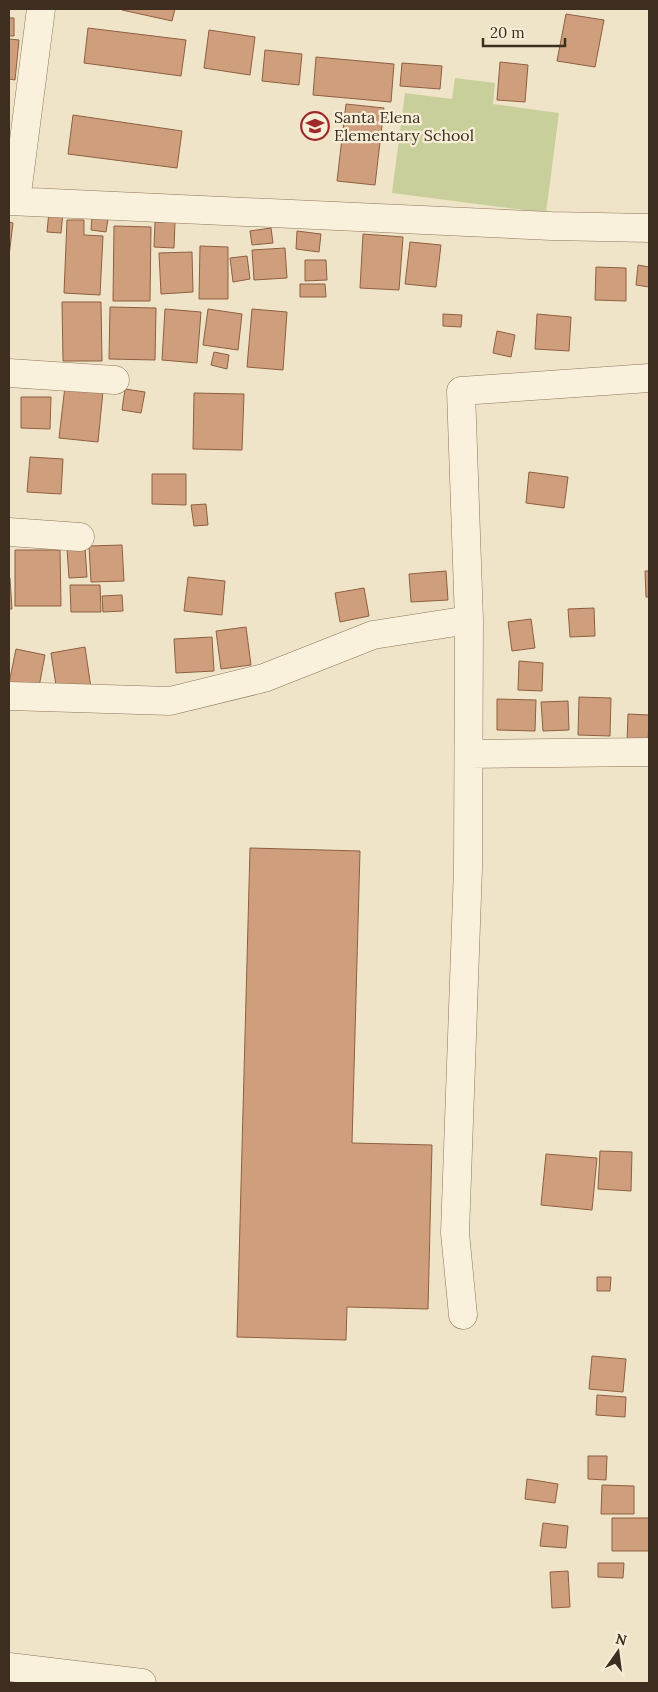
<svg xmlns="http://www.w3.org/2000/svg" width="658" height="1692" font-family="Lora,serif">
<rect width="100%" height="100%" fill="#f0e4c8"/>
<!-- green -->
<path fill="#c9cf9b" d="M 455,78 L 495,83 L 493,104 L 559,113 L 546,213 L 392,193 L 405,93 L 452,99 Z"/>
<!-- building -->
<path fill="#cf9f7d" stroke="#8d5f41" d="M 122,9 L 175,9 L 172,21 L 122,10 Z
M 566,14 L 604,20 L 595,67 L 557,61 Z
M 9,18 L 14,18 L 14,36 L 9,36 Z
M 88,28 L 186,40 L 181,76 L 84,63 Z
M 209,30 L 255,37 L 250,75 L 204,68 Z
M 9,39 L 19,40 L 15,80 L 9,79 Z
M 265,50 L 302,54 L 299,85 L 262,81 Z
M 316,57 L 394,64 L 391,102 L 313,95 Z
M 500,62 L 528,65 L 525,102 L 497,100 Z
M 402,63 L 442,66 L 440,89 L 400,86 Z
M 346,104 L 384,108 L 375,185 L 337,181 Z
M 73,115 L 182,131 L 177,168 L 68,154 Z
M 49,211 L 63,212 L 61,233 L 47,232 Z
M 92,216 L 108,219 L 106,232 L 91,230 Z
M 67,220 L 84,220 L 84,235 L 103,236 L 100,295 L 64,293 Z
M 9,222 L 13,223 L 9,256 Z
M 155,222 L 175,222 L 174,248 L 154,247 Z
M 114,226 L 151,227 L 150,301 L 113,301 Z
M 271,228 L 273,243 L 252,245 L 250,231 Z
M 297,231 L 321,234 L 319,252 L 296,249 Z
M 363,234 L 403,237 L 399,290 L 360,288 Z
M 410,242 L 441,245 L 436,287 L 405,284 Z
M 200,246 L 228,247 L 228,299 L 199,299 Z
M 285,248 L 287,278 L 254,280 L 252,250 Z
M 192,252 L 193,292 L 161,294 L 159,253 Z
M 247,256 L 250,279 L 233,282 L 230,258 Z
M 305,260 L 326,260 L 327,280 L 305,281 Z
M 638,265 L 649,267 L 649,287 L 636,285 Z
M 596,267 L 626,268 L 626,301 L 595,300 Z
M 300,284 L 325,284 L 326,297 L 300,297 Z
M 62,302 L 101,302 L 102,361 L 63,361 Z
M 110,307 L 156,308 L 155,360 L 109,359 Z
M 165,309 L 201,312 L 197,363 L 162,360 Z
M 208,309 L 242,314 L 238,350 L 203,345 Z
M 252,309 L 287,312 L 283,370 L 247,367 Z
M 443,314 L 462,315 L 461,327 L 443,326 Z
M 537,314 L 571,317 L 569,351 L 535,349 Z
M 497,331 L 515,335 L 511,357 L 493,353 Z
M 214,352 L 229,355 L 227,369 L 211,365 Z
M 65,386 L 103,391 L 98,442 L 59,438 Z
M 125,389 L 145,392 L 141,413 L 122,410 Z
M 194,393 L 244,394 L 242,450 L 193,449 Z
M 21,397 L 51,397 L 50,429 L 21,428 Z
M 30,457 L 63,459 L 61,494 L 27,492 Z
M 529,472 L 568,477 L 564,508 L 526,503 Z
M 152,474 L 186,474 L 186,505 L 152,504 Z
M 206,504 L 208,525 L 194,526 L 191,505 Z
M 122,545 L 124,581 L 91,582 L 89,546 Z
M 85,548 L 87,577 L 69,578 L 67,549 Z
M 15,550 L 60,550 L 61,606 L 15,606 Z
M 446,571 L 448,600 L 411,602 L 409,574 Z
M 645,571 L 649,571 L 649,597 L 646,597 Z
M 188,577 L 225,581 L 222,615 L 184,611 Z
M 9,578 L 10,578 L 12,609 L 9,609 Z
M 70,585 L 100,585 L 101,612 L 71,612 Z
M 364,588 L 369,616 L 340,622 L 335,593 Z
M 122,595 L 123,611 L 103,612 L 102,596 Z
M 594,608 L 595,636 L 570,637 L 568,609 Z
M 531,619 L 535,648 L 512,651 L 508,622 Z
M 246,627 L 251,665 L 221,669 L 216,631 Z
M 212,637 L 214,671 L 176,673 L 174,639 Z
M 85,647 L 91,688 L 57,692 L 51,653 Z
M 16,649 L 45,655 L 38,692 L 9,683 Z
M 519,661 L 543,663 L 542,691 L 518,690 Z
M 579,697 L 611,698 L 610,736 L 578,735 Z
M 497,699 L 536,700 L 535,731 L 497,730 Z
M 568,701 L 569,730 L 543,731 L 541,702 Z
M 628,714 L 649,715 L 648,744 L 627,743 Z
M 250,848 L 360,851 L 352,1143 L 432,1145 L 428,1309 L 347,1307 L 346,1340 L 237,1337 Z
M 600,1151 L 632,1152 L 631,1191 L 598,1189 Z
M 546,1154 L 597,1158 L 592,1210 L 541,1205 Z
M 597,1277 L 611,1277 L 610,1291 L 597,1291 Z
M 592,1356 L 626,1359 L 623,1392 L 589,1389 Z
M 597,1395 L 626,1397 L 625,1417 L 596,1415 Z
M 588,1456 L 607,1456 L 606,1480 L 588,1479 Z
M 527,1479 L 558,1484 L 555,1503 L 525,1499 Z
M 602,1485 L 634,1486 L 634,1514 L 601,1514 Z
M 612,1518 L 649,1518 L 649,1551 L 612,1551 Z
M 543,1523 L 568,1526 L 566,1548 L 540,1546 Z
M 598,1563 L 624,1563 L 623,1578 L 598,1577 Z
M 568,1571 L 570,1607 L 552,1608 L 550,1572 Z"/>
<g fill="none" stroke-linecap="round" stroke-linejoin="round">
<defs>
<path id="minor" d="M 9,201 L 551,226 L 649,228
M 16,201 L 41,9
M 9,373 L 115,380
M 9,532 L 80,537
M 469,620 L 461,391 L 649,378
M 9,696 L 170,701 L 264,678 L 373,635 L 469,620 L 468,868 L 455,1233 L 463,1315
M 469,754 L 649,752
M 9,1667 L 142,1683"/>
</defs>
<!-- minor casing -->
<use href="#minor" stroke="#8d765c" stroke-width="29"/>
<!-- minor -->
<use href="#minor" stroke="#faf1dc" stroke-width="28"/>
</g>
<!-- icons -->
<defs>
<symbol id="school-ring" viewBox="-11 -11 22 22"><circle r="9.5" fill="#f7eed8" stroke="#9e2a2b" stroke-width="1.5"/><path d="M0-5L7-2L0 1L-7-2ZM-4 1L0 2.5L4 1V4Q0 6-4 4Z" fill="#9e2a2b"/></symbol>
</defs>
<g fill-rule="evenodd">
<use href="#school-ring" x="299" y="110" width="32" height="32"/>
</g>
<g text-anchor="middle" stroke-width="4.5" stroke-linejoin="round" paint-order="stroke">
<!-- poi labels -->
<g font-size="16" fill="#3d2e20" stroke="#f7eed8" text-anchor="start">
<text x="334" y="123">Santa Elena<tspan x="334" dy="18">Elementary School</tspan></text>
</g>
</g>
<!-- border -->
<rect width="658" height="1692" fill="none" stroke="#3d2e20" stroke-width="20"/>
<!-- north arrow -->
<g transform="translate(618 1652) rotate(14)" stroke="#f7eed8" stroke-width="4" paint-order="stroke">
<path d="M0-4L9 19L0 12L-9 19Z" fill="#3d2e20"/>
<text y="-8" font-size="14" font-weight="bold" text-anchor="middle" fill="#3d2e20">N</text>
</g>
<!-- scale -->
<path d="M483 38v8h82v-8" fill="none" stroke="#3d2e20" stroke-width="2.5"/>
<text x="490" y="38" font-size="15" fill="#3d2e20" stroke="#f7eed8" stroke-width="4" paint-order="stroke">20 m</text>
</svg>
